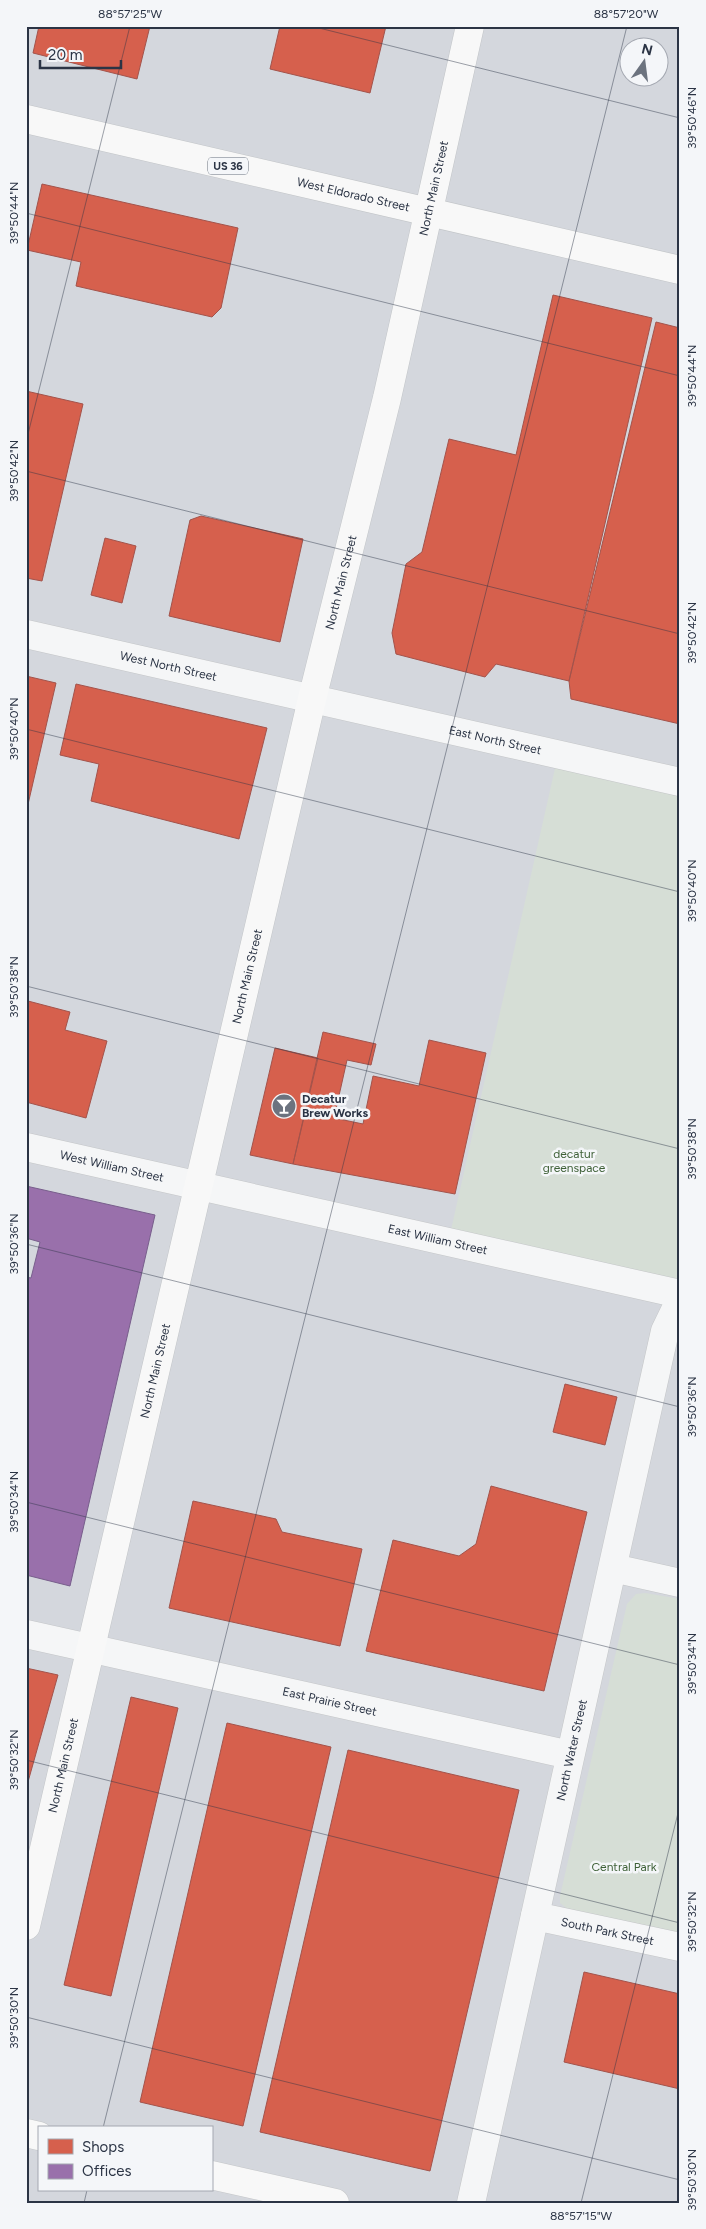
<svg xmlns="http://www.w3.org/2000/svg" width="706" height="2229" font-family="Figtree,sans-serif">
<rect width="100%" height="100%" fill="#e6e8ea"/>
<!-- built -->
<path fill="#d4d7dd" fill-rule="evenodd" d="M 26,26 L 680,26 L 680,2203 L 26,2203 ZM 628,48 L 658,48 L 658,78 L 628,78 ZM 39,2128 L 211,2128 L 211,2190 L 39,2190 Z"/>
<!-- green -->
<path fill="#d6ded6" d="M 558,755 L 680,782 L 680,1294 L 448,1243 Z
M 645,1593 L 680,1599 L 680,1939 L 570,1911 L 560,1903 L 560,1896 L 627,1604 L 636,1594 Z"/>
<!-- shops -->
<path fill="#d6604d" stroke="#a3534b" d="M 39,26 L 150,26 L 137,79 L 33,53 Z
M 280,26 L 386,26 L 370,93 L 270,69 Z
M 42,184 L 238,228 L 221,308 L 212,317 L 76,286 L 81,262 L 27,250 Z
M 553,295 L 652,318 L 569,681 L 496,664 L 485,677 L 396,654 L 392,633 L 406,564 L 422,552 L 449,439 L 516,455 Z
M 656,322 L 680,328 L 680,724 L 571,699 L 569,681 Z
M 26,391 L 83,404 L 42,581 L 26,578 Z
M 201,516 L 303,539 L 280,642 L 169,616 L 190,520 Z
M 105,538 L 136,546 L 122,603 L 91,595 Z
M 26,676 L 56,683 L 26,813 Z
M 76,684 L 267,728 L 239,839 L 91,801 L 99,764 L 60,755 Z
M 28,1001 L 70,1012 L 65,1030 L 107,1041 L 86,1118 L 26,1102 Z
M 323,1032 L 376,1044 L 371,1065 L 347,1060 L 334,1118 L 363,1124 L 373,1076 L 419,1086 L 429,1040 L 486,1053 L 455,1194 L 293,1164 Z
M 275,1048 L 318,1058 L 293,1164 L 250,1155 Z
M 565,1384 L 617,1397 L 605,1445 L 553,1432 Z
M 491,1486 L 587,1512 L 544,1691 L 366,1651 L 393,1540 L 459,1556 L 476,1544 Z
M 193,1501 L 276,1519 L 282,1532 L 362,1549 L 340,1646 L 169,1608 Z
M 26,1668 L 58,1675 L 26,1789 Z
M 131,1697 L 178,1708 L 111,1996 L 64,1985 Z
M 227,1723 L 331,1747 L 243,2126 L 140,2102 Z
M 348,1750 L 519,1790 L 430,2171 L 260,2132 Z
M 584,1972 L 680,1994 L 680,2089 L 564,2062 Z"/>
<!-- offices -->
<path fill="#9970ab" stroke="#785e8c" d="M 26,1186 L 155,1215 L 70,1586 L 26,1575 L 26,1277 L 31,1278 L 40,1242 L 26,1238 Z"/>
<g fill="none" stroke-linecap="round" stroke-linejoin="round">
<defs>
<g id="street">
<path id="s1" d="M 26,634 L 680,782"/>
<path id="s2" d="M 26,1147 L 680,1294"/>
<path d="M 613,1568 L 680,1583"/>
<path id="s3" d="M 26,1634 L 570,1755"/>
<path id="s4" d="M 535,1916 L 680,1947"/>
<path id="s5" d="M 471,2203 L 665,1331 L 680,1300"/>
</g>
<path id="secondary" d="M 26,2133 L 39,2136
M 211,2175 L 335,2203"/>
<g id="primary">
<path id="s6" d="M 26,119 L 680,270"/>
<path id="s7" d="M 26,1926 L 312,699 L 387,398 L 470,26"/>
</g>
</defs>
<!-- street casing -->
<use href="#street" stroke="#c4c6c8" stroke-width="29"/>
<!-- secondary casing -->
<use href="#secondary" stroke="#c4c6c8" stroke-width="29"/>
<!-- primary casing -->
<use href="#primary" stroke="#c2c5c8" stroke-width="29"/>
<!-- street -->
<use href="#street" stroke="#f5f6f7" stroke-width="28"/>
<!-- secondary -->
<use href="#secondary" stroke="#f8f8f8" stroke-width="28"/>
<!-- primary -->
<use href="#primary" stroke="#f8f8f8" stroke-width="28"/>
</g>
<!-- ticks -->
<path fill="none" stroke="#2b3445" stroke-width="1" stroke-opacity="0.45" d="M 311,26 L 680,118M 26,213 L 680,376M 26,442 L 130,26M 26,471 L 680,634M 26,729 L 680,892M 26,986 L 680,1149M 26,1244 L 680,1407M 26,1502 L 680,1665M 26,1760 L 680,1923M 26,2017 L 680,2180M 103,2128 L 627,26M 84,2203 L 87,2190M 581,2203 L 680,1805"/>
<!-- icons -->
<defs>
<symbol id="bar-disc" viewBox="-11 -11 22 22"><circle r="9.5" fill="#6c737f" stroke="#f4f6f9"/><path d="M-6-5H6L.8 .8V4.5H3.5V6h-7V4.5H-.8V.8Z" fill="#fff"/></symbol>
</defs>
<g fill-rule="evenodd">
<use href="#bar-disc" x="270" y="1092" width="28" height="28"/>
</g>
<g text-anchor="middle" stroke-width="5" stroke-linejoin="round" paint-order="stroke">
<!-- shield labels -->
<rect fill="#f4f6f9" stroke="#676e7b" stroke-width="1" x="208" y="157.5" width="40" height="17" rx="4"/>
<g font-size="11" font-weight="bold" fill="#2b3445">
<text x="228" y="170">US 36</text>
</g>
<!-- street labels -->
<g font-size="12" fill="#2b3445" stroke="#f4f6f9">
<text dy="4" stroke="none"><textPath href="#s7" startOffset="1785">North Main Street</textPath></text>
<text dy="4" stroke="none"><textPath href="#s6" startOffset="336">West Eldorado Street</textPath></text>
<text dy="4" stroke="none"><textPath href="#s7" startOffset="1380">North Main Street</textPath></text>
<text dy="4" stroke="none"><textPath href="#s1" startOffset="146">West North Street</textPath></text>
<text dy="4" stroke="none"><textPath href="#s1" startOffset="481">East North Street</textPath></text>
<text dy="4" stroke="none"><textPath href="#s7" startOffset="975">North Main Street</textPath></text>
<text dy="4" stroke="none"><textPath href="#s2" startOffset="88">West William Street</textPath></text>
<text dy="4" stroke="none"><textPath href="#s2" startOffset="422">East William Street</textPath></text>
<text dy="4" stroke="none"><textPath href="#s7" startOffset="570">North Main Street</textPath></text>
<text dy="4" stroke="none"><textPath href="#s3" startOffset="311">East Prairie Street</textPath></text>
<text dy="4" stroke="none"><textPath href="#s5" startOffset="464">North Water Street</textPath></text>
<text dy="4" stroke="none"><textPath href="#s7" startOffset="165">North Main Street</textPath></text>
<text dy="4" stroke="none"><textPath href="#s4" startOffset="74">South Park Street</textPath></text>
</g>
<!-- poi labels -->
<g font-size="12" font-weight="bold" fill="#2b3445" stroke="#f4f6f9" text-anchor="start">
<text x="302" y="1103">Decatur<tspan x="302" dy="14">Brew Works</tspan></text>
</g>
<!-- park labels -->
<g font-size="12" fill="#3f6138" stroke="#f4f6f9">
<text x="574" y="1158">decatur<tspan x="574" dy="14">greenspace</tspan></text>
<text x="624" y="1871">Central Park</text>
</g>
</g>
<!-- border -->
<rect width="706" height="2229" fill="none" stroke="#f4f6f9" stroke-width="55"/>
<!-- legend -->
<rect x="38" y="2126" width="175" height="65" fill="#f4f6f9" stroke="#a4a8b1"/>
<rect x="48" y="2139" width="25" height="15" fill="#d6604d" stroke="#a4a8b1"/>
<text x="82" y="2152" font-size="15" fill="#2b3445">Shops</text>
<rect x="48" y="2164" width="25" height="15" fill="#9970ab" stroke="#a4a8b1"/>
<text x="82" y="2176" font-size="15" fill="#2b3445">Offices</text>
<!-- north arrow -->
<g transform="translate(644 62) rotate(14)"><circle r="24" fill="#f4f6f9" stroke="#a4a8b1"/>
<path d="M0-4L9 19L0 12L-9 19Z" fill="#6c737f"/>
<text y="-8" font-size="14" font-weight="bold" text-anchor="middle" fill="#2b3445">N</text>
</g>
<!-- scale -->
<path d="M40 60v8h81v-8" fill="none" stroke="#2b3445" stroke-width="2.5"/>
<text x="48" y="60" font-size="15" fill="#2b3445" stroke="#f4f6f9" stroke-width="4" paint-order="stroke">20 m</text>
<rect x="28" y="28" width="650" height="2174" fill="none" stroke="#2b3445" stroke-width="2"/>
<g font-size="12" text-anchor="middle" fill="#2b3445">
<text x="130" y="18">88°57'25"W</text>
<text x="626" y="18">88°57'20"W</text>
<text transform="translate(692 118) rotate(-90)" y="4">39°50'46"N</text>
<text transform="translate(14 213) rotate(-90)" y="4">39°50'44"N</text>
<text transform="translate(692 376) rotate(-90)" y="4">39°50'44"N</text>
<text transform="translate(14 471) rotate(-90)" y="4">39°50'42"N</text>
<text transform="translate(692 633) rotate(-90)" y="4">39°50'42"N</text>
<text transform="translate(14 729) rotate(-90)" y="4">39°50'40"N</text>
<text transform="translate(692 891) rotate(-90)" y="4">39°50'40"N</text>
<text transform="translate(14 987) rotate(-90)" y="4">39°50'38"N</text>
<text transform="translate(692 1149) rotate(-90)" y="4">39°50'38"N</text>
<text transform="translate(14 1244) rotate(-90)" y="4">39°50'36"N</text>
<text transform="translate(692 1407) rotate(-90)" y="4">39°50'36"N</text>
<text transform="translate(14 1502) rotate(-90)" y="4">39°50'34"N</text>
<text transform="translate(692 1664) rotate(-90)" y="4">39°50'34"N</text>
<text transform="translate(14 1760) rotate(-90)" y="4">39°50'32"N</text>
<text transform="translate(692 1922) rotate(-90)" y="4">39°50'32"N</text>
<text transform="translate(14 2018) rotate(-90)" y="4">39°50'30"N</text>
<text transform="translate(692 2180) rotate(-90)" y="4">39°50'30"N</text>
<text x="581" y="2220">88°57'15"W</text>
</g>
</svg>
